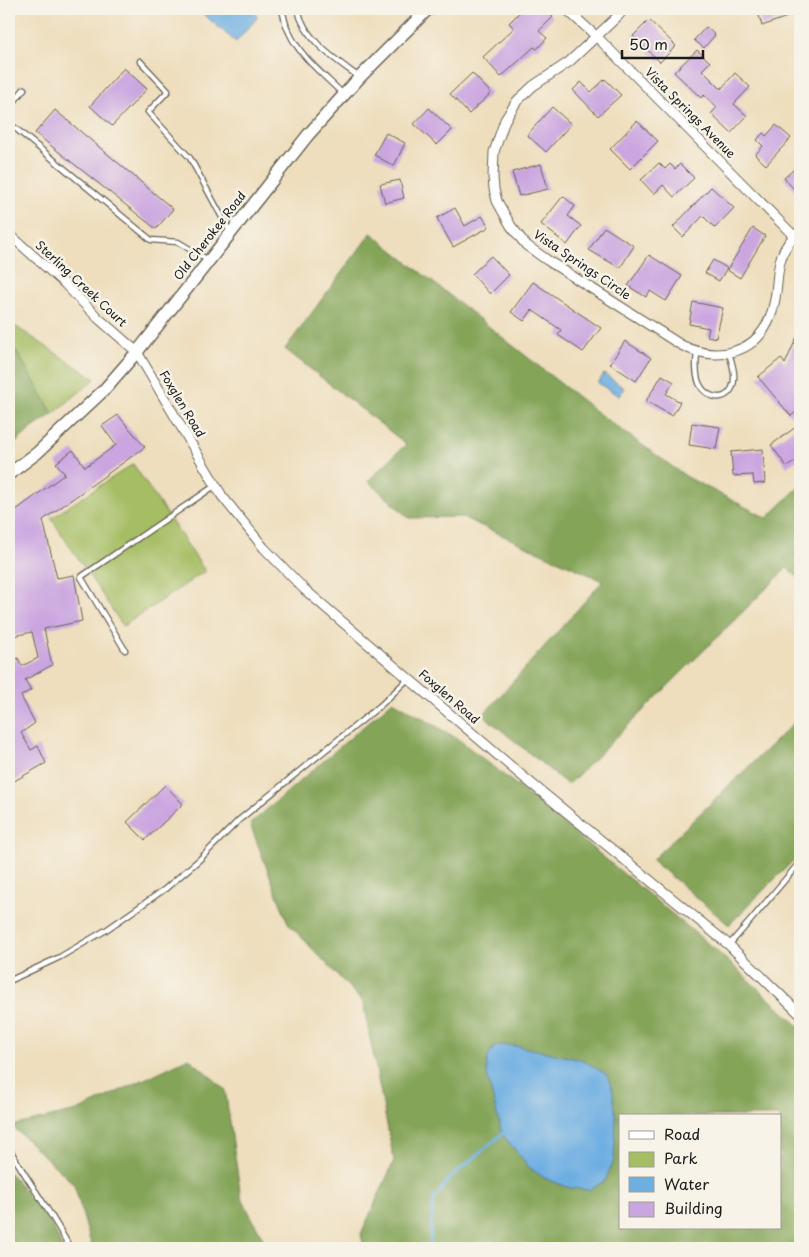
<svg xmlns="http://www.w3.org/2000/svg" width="809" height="1257" font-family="'Playpen Sans',sans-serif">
<rect width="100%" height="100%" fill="#f7f3e8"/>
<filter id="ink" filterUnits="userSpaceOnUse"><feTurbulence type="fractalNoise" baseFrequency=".02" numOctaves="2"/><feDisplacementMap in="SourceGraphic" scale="10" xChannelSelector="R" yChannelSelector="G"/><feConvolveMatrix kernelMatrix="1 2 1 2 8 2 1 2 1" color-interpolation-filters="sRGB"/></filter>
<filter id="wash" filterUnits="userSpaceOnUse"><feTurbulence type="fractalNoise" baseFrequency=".0096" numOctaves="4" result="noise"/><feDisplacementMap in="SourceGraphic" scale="20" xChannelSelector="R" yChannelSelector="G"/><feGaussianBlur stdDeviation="1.12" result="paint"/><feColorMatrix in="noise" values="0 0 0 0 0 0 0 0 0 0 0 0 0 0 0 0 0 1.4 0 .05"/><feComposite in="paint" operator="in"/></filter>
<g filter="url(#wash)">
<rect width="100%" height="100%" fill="#eedebd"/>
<!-- green -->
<path fill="#a5bd63" stroke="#606c40" d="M 9,322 L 95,379 L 53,414 L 15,349 L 9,344 Z
M 133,464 L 205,571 L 123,626 L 51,518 Z"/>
<!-- forest -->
<path fill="#84a459" stroke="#50603a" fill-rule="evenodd" d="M 371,233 L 599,414 L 687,477 L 767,518 L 800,486 L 800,579 L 787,568 L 568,785 L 483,715 L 603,581 L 462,517 L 409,518 L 368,481 L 406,444 L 285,349 Z
M 9,344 L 15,349 L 53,414 L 31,429 L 9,449 Z
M 393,701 L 458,739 L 515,784 L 717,951 L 800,1027 L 800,1248 L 364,1248 L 361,1234 L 394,1161 L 363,1002 L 288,923 L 250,824 ZM 620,1116 L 780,1116 L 780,1228 L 620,1228 Z
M 800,717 L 800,854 L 729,925 L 652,860 Z
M 189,1058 L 225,1089 L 241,1197 L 268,1248 L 92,1248 L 74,1184 L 12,1126 L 77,1111 Z
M 9,1172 L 53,1225 L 62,1248 L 9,1248 Z"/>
<!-- water -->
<path fill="#6eafe2" stroke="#45667f" d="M 197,9 L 254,9 L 257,18 L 236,42 Z
M 604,374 L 624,388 L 619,396 L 598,383 Z
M 502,1045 L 517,1046 L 583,1060 L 607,1075 L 613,1092 L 616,1120 L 614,1160 L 605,1181 L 589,1190 L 570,1188 L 544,1178 L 530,1168 L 502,1134 L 487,1075 L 487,1060 L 493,1048 Z"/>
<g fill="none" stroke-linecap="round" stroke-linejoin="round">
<!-- stream -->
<path stroke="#6eafe2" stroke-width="3" d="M 433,1248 L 430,1241 L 433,1201 L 450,1178 L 502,1134"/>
</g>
<g id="blocks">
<!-- building -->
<path fill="#caa5e0" d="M 523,9 L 544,9 L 553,17 L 539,31 L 547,38 L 537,49 L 534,47 L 501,77 L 483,57 L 514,28 L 509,23 Z
M 757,9 L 784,9 L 787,17 L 762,26 Z
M 649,20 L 676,46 L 660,62 L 633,36 Z
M 706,27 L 715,35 L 704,48 L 694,40 Z
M 697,50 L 710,62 L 702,70 L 721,89 L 735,73 L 750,87 L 734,104 L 747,116 L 731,133 L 711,114 L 717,107 L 704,95 L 701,98 L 674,72 Z
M 124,68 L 147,89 L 112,126 L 90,106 Z
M 472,73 L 491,93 L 469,114 L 450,94 Z
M 605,79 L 621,95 L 598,116 L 573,90 L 581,82 L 591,92 Z
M 552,107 L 571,124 L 546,152 L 527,135 Z
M 429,108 L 452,130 L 437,145 L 414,124 Z
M 55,110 L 173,209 L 156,229 L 35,133 Z
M 637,121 L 658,141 L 630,169 L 610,149 Z
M 776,125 L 791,138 L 766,165 L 755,155 L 763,146 L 757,140 L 763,133 L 766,136 Z
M 386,133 L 405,143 L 394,166 L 374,155 Z
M 659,163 L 665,169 L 670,164 L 675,169 L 680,164 L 694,178 L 674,197 L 663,185 L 654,194 L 641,180 Z
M 541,164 L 548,189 L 519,196 L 512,172 Z
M 800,164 L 800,196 L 784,178 Z
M 400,180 L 404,198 L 385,203 L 380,184 Z
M 711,187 L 734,208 L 715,228 L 703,216 L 683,237 L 673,227 Z
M 563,196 L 575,206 L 568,216 L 581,226 L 567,245 L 541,224 Z
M 455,208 L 465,226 L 482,216 L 489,227 L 453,247 L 437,218 Z
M 604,227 L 634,246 L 620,268 L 589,250 Z
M 753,228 L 765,236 L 740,278 L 727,270 Z
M 649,255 L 682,276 L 666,301 L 650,291 L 646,297 L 628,286 Z
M 491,256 L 509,275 L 490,294 L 472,274 Z
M 713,260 L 727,268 L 719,281 L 705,273 Z
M 533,282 L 601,328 L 583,352 L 558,335 L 561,330 L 532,310 L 524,321 L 511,312 Z
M 693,302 L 723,308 L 716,338 L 707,336 L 709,328 L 689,324 Z
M 800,330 L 800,409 L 791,416 L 758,377 L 781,358 L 785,364 Z
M 625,341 L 651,358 L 636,381 L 610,364 Z
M 662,375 L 674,382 L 666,394 L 680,402 L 672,416 L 646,401 Z
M 118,415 L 145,447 L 43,520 L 57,578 L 74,575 L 82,621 L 44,629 L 52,665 L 25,680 L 31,690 L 21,696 L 35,723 L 21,733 L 31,750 L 38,746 L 46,763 L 9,784 L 9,662 L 18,658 L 22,666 L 38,658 L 32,632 L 9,637 L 9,524 L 14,523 L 12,513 L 65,474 L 56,463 L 73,450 L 85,467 L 116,445 L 102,426 Z
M 692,423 L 720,427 L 716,449 L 689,445 Z
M 800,424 L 800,458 L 787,467 L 771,445 Z
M 763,449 L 765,483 L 754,484 L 753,475 L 733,476 L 731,452 Z
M 165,785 L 183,804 L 145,840 L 127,822 Z"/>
</g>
</g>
<g filter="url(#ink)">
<use href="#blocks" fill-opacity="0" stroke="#666054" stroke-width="1"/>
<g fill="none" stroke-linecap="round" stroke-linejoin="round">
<defs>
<path id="service" d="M 282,9 C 284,16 285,25 289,32 C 300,57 325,76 344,95
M 298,9 C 304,40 335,59 359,77
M 140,61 L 168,91 L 148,112 L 190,158 L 230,232
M 9,108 L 24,89
M 9,123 L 151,240 L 178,242 L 208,260
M 697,352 C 696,362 695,373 699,383 C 705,397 724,404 732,388 C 737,377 732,363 729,353
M 125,650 L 81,577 L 216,485
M 729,945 L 751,920 L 800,862
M 9,981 L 60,957 L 106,930 L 165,889 L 199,860 L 239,820 L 381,705 L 408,679
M 9,1148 C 28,1182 52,1213 70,1248"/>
<path id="minor" d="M 566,9 L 596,36 L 794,236
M 624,9 L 618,16 L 569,62 L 533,86 L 517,101 L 505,120 L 494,152 L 493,177 L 494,189 L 497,201 L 511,226 L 526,245 L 547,260 L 681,345 C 717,363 759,354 772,312 C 782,280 770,256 800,231
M 9,234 L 65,284 L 98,318 L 137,352 L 222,496 L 264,548 L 304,589 L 521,775 L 729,945 L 800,1014"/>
<path id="tertiary" d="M 9,474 L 37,453 L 103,391 L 137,352 L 308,135 L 360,77 L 428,9"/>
</defs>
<!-- service casing -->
<use href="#service" stroke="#666054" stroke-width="7"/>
<!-- minor casing -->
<use href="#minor" stroke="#666054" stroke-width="11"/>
<!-- tertiary casing -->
<use href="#tertiary" stroke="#666054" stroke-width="14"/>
<!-- service -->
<use href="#service" stroke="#fff" stroke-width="4.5"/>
<!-- minor -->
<use href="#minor" stroke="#fff" stroke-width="9"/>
<!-- tertiary -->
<use href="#tertiary" stroke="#fff" stroke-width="11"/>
</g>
</g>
<g text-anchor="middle" stroke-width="5" stroke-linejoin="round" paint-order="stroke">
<!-- street labels -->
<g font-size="12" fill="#1c1c1c" stroke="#f7f3e8">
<text transform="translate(690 113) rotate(45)" y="4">Vista Springs Avenue</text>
<text transform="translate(210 236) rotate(-52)" y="4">Old Cherokee Road</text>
<text transform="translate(582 265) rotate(34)" y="4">Vista Springs Circle</text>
<text transform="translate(81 284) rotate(43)" y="4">Sterling Creek Court</text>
<text transform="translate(182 404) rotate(59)" y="4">Foxglen Road</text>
<text transform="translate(449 697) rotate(41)" y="4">Foxglen Road</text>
</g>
</g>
<!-- margin -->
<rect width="809" height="1257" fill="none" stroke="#f7f3e8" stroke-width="30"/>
<!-- legend -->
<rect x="619" y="1114" width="162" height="115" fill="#f7f3e8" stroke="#9f9d96"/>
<rect x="629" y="1131" width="25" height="8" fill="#ffffff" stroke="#9f9d96"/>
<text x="664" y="1140" font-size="15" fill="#1c1c1c">Road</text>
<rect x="629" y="1152" width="25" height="15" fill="#a5bd63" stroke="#9f9d96"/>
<text x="664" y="1164" font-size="15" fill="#1c1c1c">Park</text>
<rect x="629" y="1177" width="25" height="15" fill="#6eafe2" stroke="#9f9d96"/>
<text x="664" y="1190" font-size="15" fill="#1c1c1c">Water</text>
<rect x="629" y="1202" width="25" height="15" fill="#caa5e0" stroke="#9f9d96"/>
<text x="664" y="1214" font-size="15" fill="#1c1c1c">Building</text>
<!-- scale -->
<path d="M622 50v8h81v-8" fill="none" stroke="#1c1c1c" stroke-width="2.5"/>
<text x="629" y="50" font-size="15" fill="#1c1c1c" stroke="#f7f3e8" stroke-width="4" paint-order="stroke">50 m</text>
</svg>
